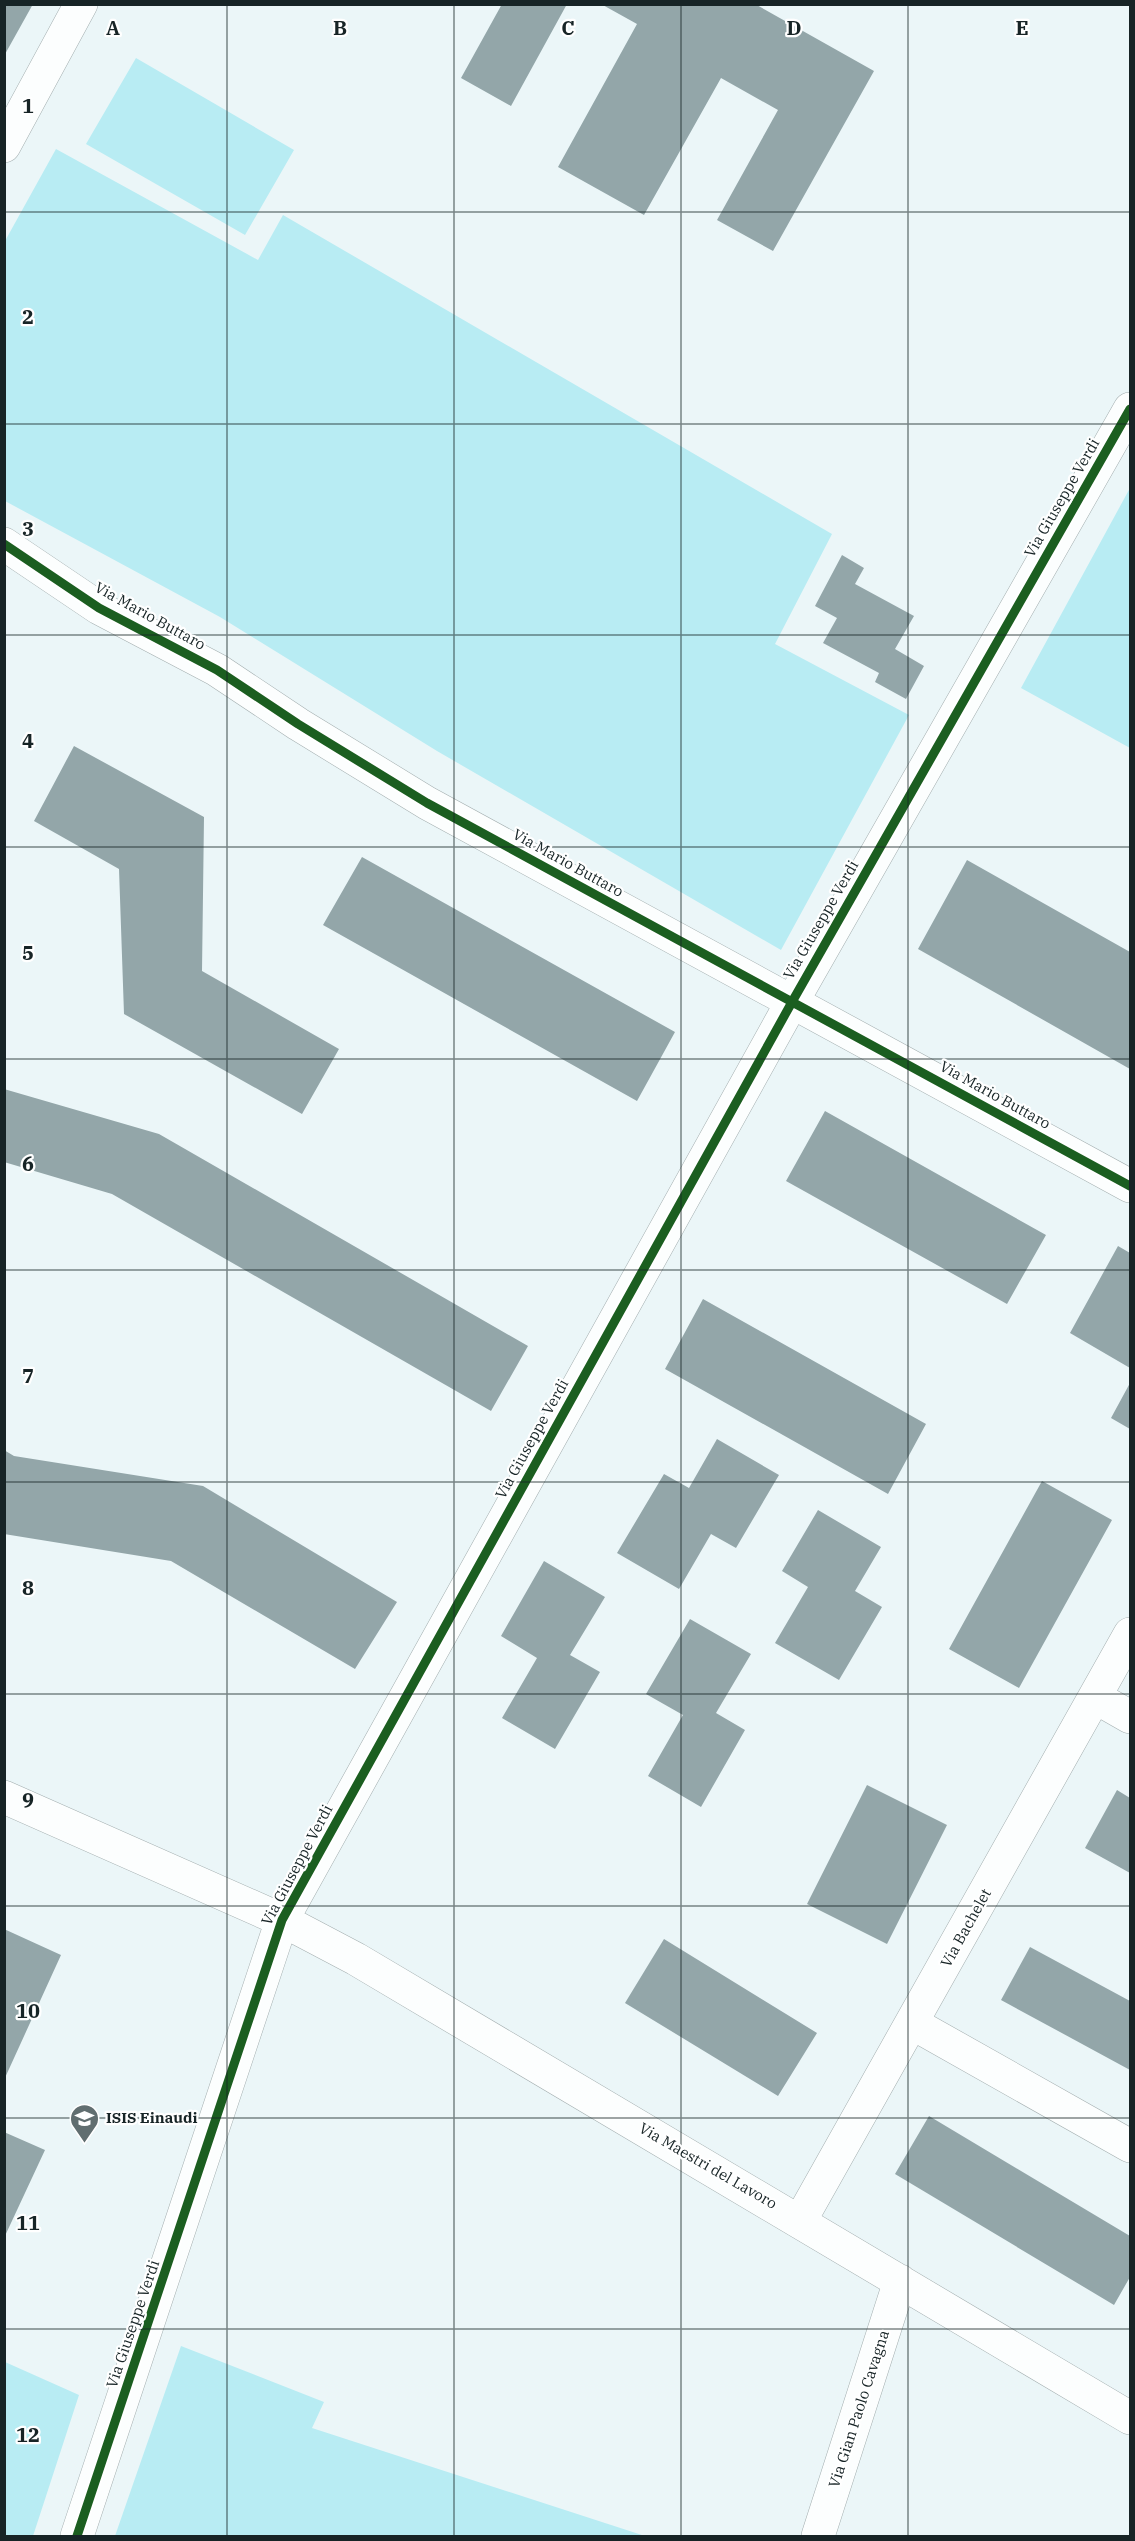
<svg xmlns="http://www.w3.org/2000/svg" width="1135" height="2541" font-family="'IBM Plex Serif',serif">
<rect width="100%" height="100%" fill="#ebf6f8"/>
<!-- green -->
<path fill="#b8ecf3" d="M 136,58 L 294,150 L 245,235 L 86,144 Z
M 56,149 L 258,260 L 283,215 L 832,534 L 775,644 L 909,715 L 781,950 L 437,751 L 220,617 L 5,501 L 5,241 Z
M 1130,488 L 1130,748 L 1021,688 Z
M 181,2346 L 324,2402 L 312,2428 L 645,2536 L 115,2536 Z
M 5,2362 L 79,2395 L 33,2536 L 5,2536 Z"/>
<!-- building -->
<path fill="#93a6a9" d="M 4,4 L 33,4 L 4,56 Z
M 502,4 L 567,4 L 511,106 L 461,78 Z
M 601,4 L 755,4 L 874,71 L 773,251 L 717,220 L 778,110 L 721,78 L 644,215 L 558,167 L 637,24 Z
M 842,555 L 864,568 L 855,584 L 914,616 L 895,649 L 924,666 L 906,699 L 875,682 L 879,673 L 823,643 L 837,618 L 815,606 Z
M 74,746 L 204,817 L 202,971 L 339,1049 L 302,1114 L 124,1014 L 119,869 L 34,821 Z
M 362,857 L 675,1032 L 637,1101 L 323,925 Z
M 967,860 L 1130,952 L 1130,1069 L 918,949 Z
M 4,1089 L 159,1134 L 528,1346 L 491,1411 L 112,1194 L 4,1162 Z
M 825,1111 L 1046,1235 L 1007,1304 L 786,1181 Z
M 1118,1246 L 1130,1253 L 1130,1368 L 1070,1333 Z
M 703,1299 L 926,1424 L 888,1494 L 665,1369 Z
M 1130,1383 L 1130,1429 L 1111,1418 Z
M 717,1439 L 779,1475 L 736,1548 L 711,1534 L 679,1589 L 617,1553 L 664,1474 L 689,1488 Z
M 4,1450 L 14,1456 L 203,1486 L 397,1602 L 355,1669 L 171,1561 L 4,1534 Z
M 1042,1481 L 1112,1520 L 1019,1688 L 949,1649 Z
M 818,1510 L 881,1547 L 855,1591 L 882,1607 L 839,1680 L 775,1643 L 808,1587 L 782,1571 Z
M 544,1561 L 605,1597 L 570,1655 L 600,1672 L 555,1749 L 502,1718 L 537,1658 L 501,1636 Z
M 690,1619 L 751,1654 L 716,1713 L 745,1730 L 701,1807 L 648,1776 L 683,1715 L 646,1694 Z
M 867,1785 L 947,1825 L 887,1944 L 807,1904 Z
M 1117,1790 L 1130,1798 L 1130,1873 L 1085,1848 Z
M 4,1929 L 61,1955 L 4,2080 Z
M 664,1939 L 817,2033 L 778,2096 L 625,2003 Z
M 1030,1947 L 1130,2001 L 1130,2070 L 1001,2000 Z
M 929,2116 L 1130,2236 L 1130,2277 L 1114,2305 L 895,2174 Z
M 4,2132 L 45,2150 L 4,2238 Z"/>
<g fill="none" stroke-linecap="round" stroke-linejoin="round">
<defs>
<path id="street" d="M 4,146 L 81,4
M 4,544 L 99,608 L 217,670 L 298,724 L 427,803 L 1130,1186
M 1095,1697 L 1130,1717
M 4,1797 L 282,1920 L 356,1959 L 1130,2418
M 912,2023 L 1130,2146
M 800,2221 L 1130,1634
M 77,2536 L 282,1920 L 792,1002 L 1130,409
M 818,2536 L 900,2281"/>
</defs>
<!-- street casing -->
<use href="#street" stroke="#a3aeaf" stroke-width="34"/>
<!-- street -->
<use href="#street" stroke="#fcfefe" stroke-width="33"/>
<defs>
<path id="cycleway" d="M 4,544 L 99,608 L 217,670 L 298,724 L 427,803 L 1130,1186
M 77,2536 L 282,1920 L 792,1002 L 1130,409"/>
</defs>
<!-- cycleway casing -->
<use href="#cycleway" stroke="#fff" stroke-width="13"/>
<!-- cycleway -->
<use href="#cycleway" stroke="#1b5e20" stroke-width="9"/>
</g>
<!-- grid -->
<path fill="none" stroke="#172426" stroke-width="1.5" stroke-opacity="0.55" d="M 227,4 L 227,2536M 454,4 L 454,2536M 681,4 L 681,2536M 908,4 L 908,2536M 4,212 L 1130,212M 4,424 L 1130,424M 4,635 L 1130,635M 4,847 L 1130,847M 4,1059 L 1130,1059M 4,1270 L 1130,1270M 4,1482 L 1130,1482M 4,1694 L 1130,1694M 4,1906 L 1130,1906M 4,2118 L 1130,2118M 4,2329 L 1130,2329"/>
<!-- icons -->
<defs>
<symbol id="school-pin" viewBox="-11 -11 22 30"><path d="M0 17L-7.5 6A9.5 9.5 0 1 1 7.5 6Z" fill="#616e70" stroke="#fff"/><path d="M0-5L7-2L0 1L-7-2ZM-4 1L0 2.5L4 1V4Q0 6-4 4Z" fill="#fff"/></symbol>
</defs>
<g fill-rule="evenodd">
<use href="#school-pin" x="68" y="2102" width="33" height="45"/>
</g>
<g text-anchor="middle" stroke-width="4.5" stroke-linejoin="round" paint-order="stroke">
<!-- street labels -->
<g font-size="15" fill="#172426" stroke="#fff">
<text transform="translate(1062 498) rotate(-60)" y="5">Via Giuseppe Verdi</text>
<text transform="translate(150 616) rotate(29)" y="5">Via Mario Buttaro</text>
<text transform="translate(568 863) rotate(29)" y="5">Via Mario Buttaro</text>
<text transform="translate(821 920) rotate(-60)" y="5">Via Giuseppe Verdi</text>
<text transform="translate(995 1095) rotate(29)" y="5">Via Mario Buttaro</text>
<text transform="translate(532 1439) rotate(-61)" y="5">Via Giuseppe Verdi</text>
<text transform="translate(297 1865) rotate(-62)" y="5">Via Giuseppe Verdi</text>
<text transform="translate(966 1928) rotate(-61)" y="5">Via Bachelet</text>
<text transform="translate(708 2166) rotate(30)" y="5">Via Maestri del Lavoro</text>
<text transform="translate(133 2324) rotate(-71)" y="5">Via Giuseppe Verdi</text>
<text transform="translate(859 2409) rotate(-72)" y="5">Via Gian Paolo Cavagna</text>
</g>
<!-- poi labels -->
<g font-size="15" font-weight="bold" fill="#172426" stroke="#fff" text-anchor="start">
<text x="106" y="2123">ISIS Einaudi</text>
</g>
</g>
<g font-size="20" text-anchor="middle" font-weight="bold" fill="#172426" stroke="#fff" stroke-width="4.5" stroke-linejoin="round" paint-order="stroke">
<text x="113" y="35">A</text>
<text x="340" y="35">B</text>
<text x="568" y="35">C</text>
<text x="794" y="35">D</text>
<text x="1022" y="35">E</text>
<text x="28" y="113">1</text>
<text x="28" y="324">2</text>
<text x="28" y="536">3</text>
<text x="28" y="748">4</text>
<text x="28" y="960">5</text>
<text x="28" y="1171">6</text>
<text x="28" y="1383">7</text>
<text x="28" y="1595">8</text>
<text x="28" y="1807">9</text>
<text x="28" y="2018">10</text>
<text x="28" y="2230">11</text>
<text x="28" y="2442">12</text>
</g>
<!-- border -->
<rect width="1135" height="2541" fill="none" stroke="#172426" stroke-width="12"/>
</svg>
